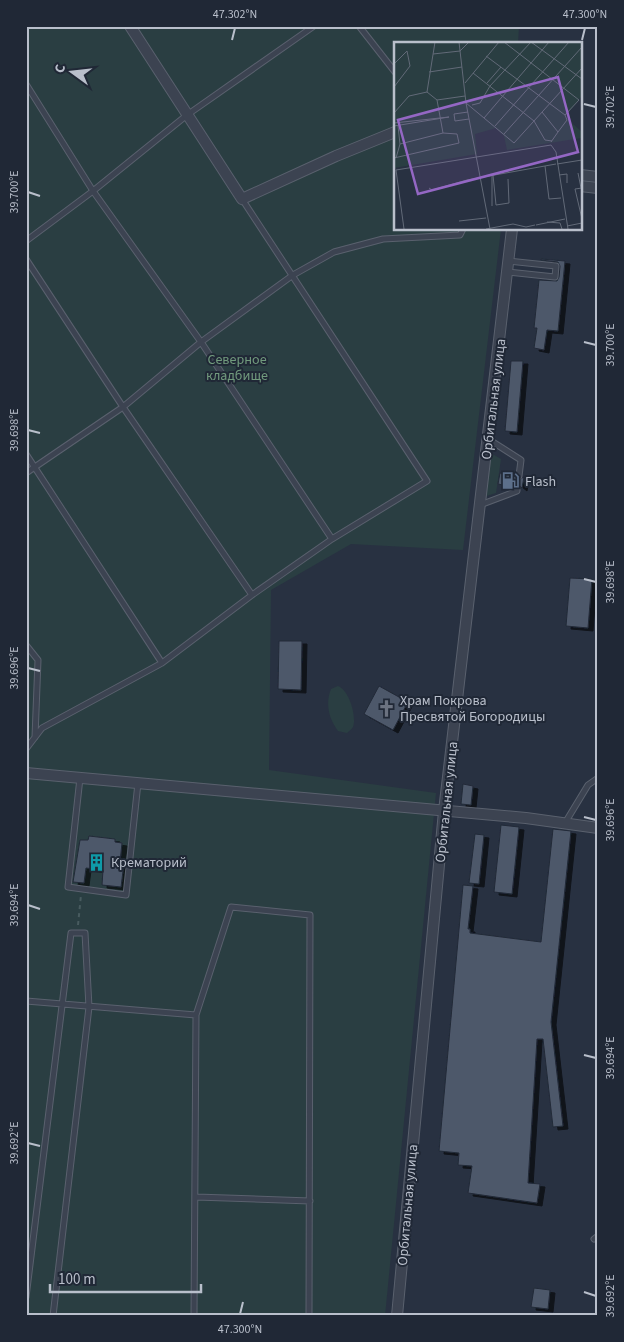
<svg xmlns="http://www.w3.org/2000/svg" width="624" height="1342" font-family="'Source Sans 3',sans-serif">
<defs>
<filter id="shadow"><feDropShadow dx="5" dy="3" stdDeviation="0" flood-color="#0009"/></filter>
</defs>
<rect width="100%" height="100%" fill="#283141"/>
<!-- green -->
<path fill="#2a3e42" d="M 26,26 L 519,26 L 518,44 L 395,44 L 395,229 L 501,229 L 463,550 L 351,544 L 271,590 L 269,770 L 436,793 L 385,1316 L 26,1316 Z
M 489,452 L 501,459 L 496,493 L 483,497 Z
M 338,686 C 349,690 357,716 353,727 C 352,729 349,731 347,733 L 338,731 C 329,719 325,704 331,689 Z"/>
<!-- building -->
<path fill="#4e586a" stroke="#222a38" filter="url(#shadow)" d="M 541,259 L 565,261 L 558,331 L 547,330 L 544,350 L 534,348 L 537,328 L 534,328 L 539,280 L 557,281 L 559,277 L 560,266 L 558,262 L 541,260 Z
M 511,361 L 523,361 L 517,432 L 505,431 Z
M 500,473 L 515,475 L 518,480 L 524,477 L 522,488 L 517,484 L 513,487 L 498,484 Z
M 570,578 L 592,579 L 588,628 L 566,626 Z
M 279,641 L 302,641 L 301,690 L 278,689 Z
M 379,686 L 408,702 L 393,730 L 364,714 Z
M 463,784 L 473,786 L 471,805 L 461,804 Z
M 501,825 L 519,827 L 512,894 L 494,892 Z
M 553,829 L 571,831 L 551,1022 L 563,1126 L 553,1127 L 543,1039 L 537,1039 L 528,1183 L 540,1184 L 537,1203 L 468,1193 L 472,1166 L 458,1165 L 459,1153 L 439,1151 L 463,885 L 473,886 L 468,929 L 470,929 L 470,933 L 541,942 Z
M 475,834 L 484,835 L 479,884 L 469,883 Z
M 89,836 L 115,839 L 115,842 L 122,843 L 120,862 L 124,863 L 121,887 L 102,885 L 103,870 L 86,868 L 84,883 L 73,882 L 80,840 L 88,840 Z
M 534,1288 L 550,1290 L 548,1309 L 531,1307 Z"/>
<g fill="none" stroke-linecap="round" stroke-linejoin="round">
<defs>
<path id="service" d="M 359,26 L 395,72
M 26,84 L 93,191 L 201,342 L 332,539
M 26,241 L 93,191 L 187,115 L 314,26
M 26,259 L 123,407 L 252,595
M 507,272 L 555,277 L 556,266 L 508,261
M 488,439 L 521,460 L 519,476
M 26,454 L 162,663
M 26,473 L 123,407 L 201,342 L 293,275 L 334,252 L 383,239 L 460,235 L 463,229
M 480,505 L 517,491 L 517,488
M 26,645 L 38,660 L 35,737
M 26,749 L 42,728 L 162,663 L 252,595 L 332,539 L 427,481 L 242,199
M 80,778 L 68,887 L 126,895 L 138,783
M 565,823 L 588,785 L 598,778
M 26,1001 L 196,1015
M 196,1197 L 310,1201
M 594,1239 L 598,1236
M 26,1297 L 71,933 L 85,933 L 89,1007 L 53,1316
M 194,1316 L 196,1015 L 231,907 L 310,915 L 309,1316"/>
<path id="minor" d="M 130,26 L 242,199 L 336,156 L 395,132
M 580,175 L 598,177
M 580,186 L 598,188
M 26,773 L 526,818 L 598,828
M 397,1316 L 444,811 L 512,229"/>
</defs>
<!-- service casing -->
<use href="#service" stroke="#5a616e" stroke-width="7"/>
<!-- minor casing -->
<use href="#minor" stroke="#5a616e" stroke-width="12"/>
<!-- path -->
<path stroke="#485b5f" stroke-width="2" stroke-dasharray="4 4" stroke-linecap="butt" d="M 78,925 L 81,895"/>
<!-- service -->
<use href="#service" stroke="#3c4351" stroke-width="5"/>
<!-- minor -->
<use href="#minor" stroke="#3c4351" stroke-width="10"/>
</g>
<!-- ticks -->
<path fill="none" stroke="#b9bfcb" stroke-width="2" d="M 232,40 L 235,28M 582,40 L 585,28M 584,104 L 596,107M 28,192 L 40,196M 584,342 L 596,345M 28,430 L 40,433M 584,579 L 596,582M 28,668 L 40,671M 584,817 L 596,820M 28,905 L 40,909M 584,1055 L 596,1058M 28,1143 L 40,1146M 584,1292 L 596,1296M 240,1314 L 243,1302"/>
<!-- icons -->
<defs>
<symbol id="fuel-bare" viewBox="-9 -9 18 18"><path d="M-5.5-6h7V0h2V4h1.3V-2.5L3-4.5l.8-.8L6-3V5H2.5V1h-1V6h-7ZM-4.2-4.7v3.2H.2V-4.7Z" fill="#5c6f8a" stroke="#202836" stroke-width="2.5" paint-order="stroke"/></symbol>
<symbol id="church-bare" viewBox="-9 -9 18 18"><path d="M-1.2-6h2.4v3.5h3.3v2.4h-3.3V6h-2.4V-.1h-3.3v-2.4h3.3Z" fill="#6b7280" stroke="#202836" stroke-width="2.5" paint-order="stroke"/></symbol>
<symbol id="building-bare" viewBox="-9 -9 18 18"><path d="M-4-6H4V6H1V3H-1V6H-4ZM-2.5-4.3h1.7v1.8h-1.7ZM.8-4.3h1.7v1.8H.8ZM-2.5-1h1.7V.8h-1.7ZM.8-1h1.7V.8H.8Z" fill="#0f9aa8" stroke="#202836" stroke-width="2.5" paint-order="stroke"/></symbol>
</defs>
<g fill-rule="evenodd">
<use href="#fuel-bare" x="498" y="468" width="25" height="25"/>
<use href="#church-bare" x="374" y="696" width="25" height="25"/>
<use href="#building-bare" x="84" y="850" width="25" height="25"/>
</g>
<g text-anchor="middle" stroke-width="4" stroke-linejoin="round" paint-order="stroke">
<!-- park labels -->
<g font-size="14" fill="#719a7d" stroke="#202836">
<text x="237" y="364">Северное<tspan x="237" dy="16">кладбище</tspan></text>
</g>
<!-- street labels -->
<g font-size="14" fill="#b9bfcb" stroke="#202836">
<text transform="translate(493 399) rotate(-83)" y="5">Орбитальная улица</text>
<text transform="translate(446 802) rotate(-84)" y="5">Орбитальная улица</text>
<text transform="translate(407 1205) rotate(-85)" y="5">Орбитальная улица</text>
</g>
<!-- poi labels -->
<g font-size="14" fill="#b9bfcb" stroke="#202836" text-anchor="start">
<text x="525" y="486">Flash</text>
<text x="400" y="705">Храм Покрова<tspan x="400" dy="16">Пресвятой Богородицы</tspan></text>
<text x="111" y="867">Крематорий</text>
</g>
</g>
<!-- overview -->
<g transform="translate(394 42)">
<rect width="188" height="188" fill="#283141"/>
<path d="M 0,0 L 187,0 L 187,55 L 171,75 L 187,89 L 187,96 L 113,108 L 110,94 L 102,86 L 81,92 L 83,112 L 0,126 Z" fill="#2a3e42"/>
<path fill="none" stroke="#626a78" stroke-width="1" d="M 41,0 L 33,50 L 43,58 L 71,54M 65,0 L 72,61 L 96,187M 110,0 L 185,58 L 171,73M 137,0 L 188,37M 39,12 L 66,9 L 75,0M 92,14 L 171,73 L 173,78 L 164,90M 0,22 L 13,9 L 16,24 L 0,45M 35,30 L 68,25M 79,31 L 140,79 L 151,98 L 158,99M 71,41 L 105,0M 93,41 L 107,25M 43,58 L 49,91M 72,61 L 120,101 L 188,26M 78,63 L 86,61 L 96,44 L 137,0M 74,70 L 60,72 L 61,79 L 75,77M 148,70 L 164,90 L 157,100M 0,71 L 15,54 L 33,50M 90,76 L 155,0M 0,81 L 55,75 L 0,84M 101,84 L 175,0M 110,92 L 188,5M 157,103 L 162,110 L 174,187M 0,116 L 65,101 L 63,92 L 49,91 L 6,102M 2,116 L 6,102 L 4,84M 163,122 L 188,118M 151,124 L 155,157 L 167,156M 184,131 L 187,146M 99,133 L 102,163 L 115,161 L 114,137M 165,133 L 173,132 L 173,141M 98,134 L 98,164M 35,146 L 38,148 L 73,138 L 162,122M 188,146 L 181,147 L 188,177M 65,179 L 92,176M 153,180 L 166,181 L 168,187M 142,183 L 171,177M 173,184 L 188,181M 10,187 L 2,128 L 157,103M 92,187 L 119,182 L 132,185 L 141,183"/>
<path fill="#9467c4" fill-opacity="0.15" stroke="#9467c4" stroke-width="2.5" d="M 164,35 L 184,110 L 24,152 L 4,78 Z"/>
<rect width="188" height="188" fill="none" stroke="#b9bfcb" stroke-width="2.5"/>
</g>
<!-- border -->
<rect width="624" height="1342" fill="none" stroke="#202836" stroke-width="55"/>
<!-- north arrow -->
<g transform="translate(72 72) rotate(285)" stroke="#202836" stroke-width="4" paint-order="stroke">
<path d="M0-4L9 19L0 12L-9 19Z" fill="#b9bfcb"/>
<text y="-8" font-size="14" font-weight="bold" text-anchor="middle" fill="#b9bfcb">С</text>
</g>
<!-- scale -->
<path d="M50 1284v8h151v-8" fill="none" stroke="#b9bfcb" stroke-width="2.5"/>
<text x="58" y="1284" font-size="15" fill="#b9bfcb" stroke="#202836" stroke-width="4" paint-order="stroke">100 m</text>
<rect x="28" y="28" width="568" height="1286" fill="none" stroke="#b9bfcb" stroke-width="2"/>
<g font-size="12" text-anchor="middle" fill="#b9bfcb">
<text x="235" y="18">47.302°N</text>
<text x="585" y="18">47.300°N</text>
<text transform="translate(610 107) rotate(-90)" y="4">39.702°E</text>
<text transform="translate(14 192) rotate(-90)" y="4">39.700°E</text>
<text transform="translate(610 345) rotate(-90)" y="4">39.700°E</text>
<text transform="translate(14 430) rotate(-90)" y="4">39.698°E</text>
<text transform="translate(610 582) rotate(-90)" y="4">39.698°E</text>
<text transform="translate(14 668) rotate(-90)" y="4">39.696°E</text>
<text transform="translate(610 820) rotate(-90)" y="4">39.696°E</text>
<text transform="translate(14 905) rotate(-90)" y="4">39.694°E</text>
<text transform="translate(610 1058) rotate(-90)" y="4">39.694°E</text>
<text transform="translate(14 1143) rotate(-90)" y="4">39.692°E</text>
<text transform="translate(610 1296) rotate(-90)" y="4">39.692°E</text>
<text x="240" y="1333">47.300°N</text>
</g>
</svg>
